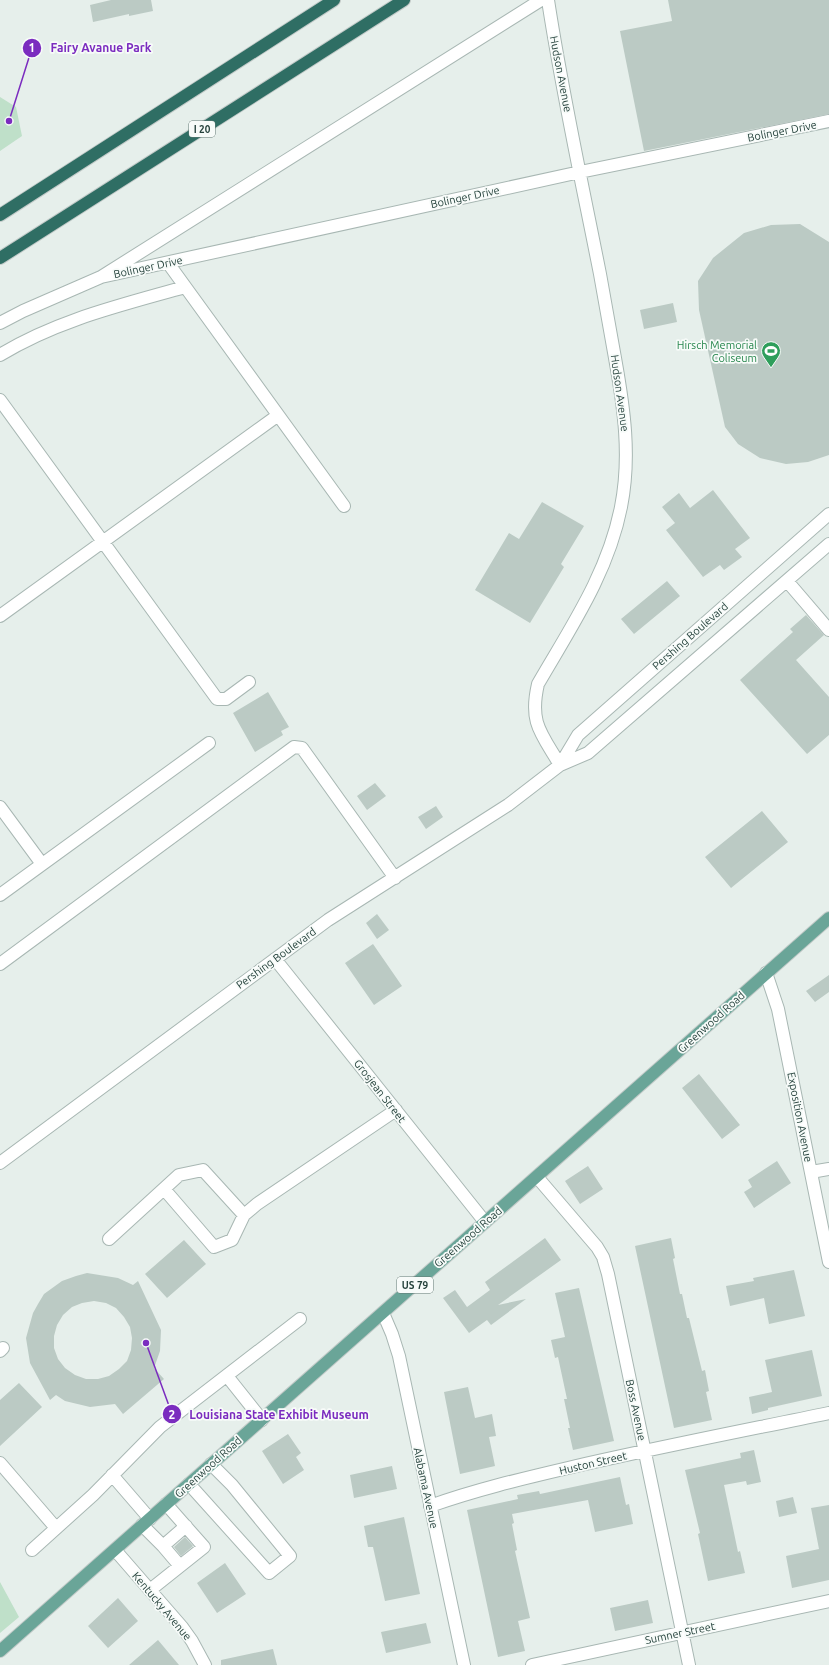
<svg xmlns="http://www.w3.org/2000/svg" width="829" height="1665" font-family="Ubuntu,sans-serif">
<rect width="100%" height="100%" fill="#e6efeb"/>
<!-- green -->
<path fill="#bfe0c9" d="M 0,97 L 16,107 L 22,136 L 0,151 Z
M 0,1582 L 19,1617 L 0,1633 Z"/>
<!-- building -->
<path fill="#bbcac4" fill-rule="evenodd" d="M 111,0 L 151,0 L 153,11 L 129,16 L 129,14 L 93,22 L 90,5 Z
M 668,0 L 829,0 L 829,114 L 644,151 L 620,31 L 672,21 Z
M 800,224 L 829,242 L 829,455 L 808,462 L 786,464 L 760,458 L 738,444 L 725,427 L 699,310 L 698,281 L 713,258 L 744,233 L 771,225 Z
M 673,303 L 677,322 L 644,329 L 640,310 Z
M 713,490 L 750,538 L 735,549 L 742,557 L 724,570 L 720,565 L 703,577 L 666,530 L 675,523 L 662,507 L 679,493 L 690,508 Z
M 542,502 L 584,526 L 561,564 L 564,567 L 530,623 L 475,590 L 509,533 L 519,539 Z
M 667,581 L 680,596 L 634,634 L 621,619 Z
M 806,615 L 824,635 L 796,660 L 829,697 L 829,735 L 807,754 L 740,680 L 793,632 L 790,629 Z
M 268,692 L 289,727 L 281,731 L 283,735 L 255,752 L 233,713 Z
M 375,783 L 386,796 L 367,810 L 357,796 Z
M 436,806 L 443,817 L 426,829 L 418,817 Z
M 762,811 L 788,842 L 731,888 L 705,857 Z
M 377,914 L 389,930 L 377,939 L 366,923 Z
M 373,944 L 402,986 L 374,1005 L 345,963 Z
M 829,975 L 829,992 L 815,1002 L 806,991 Z
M 699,1074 L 740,1125 L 722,1139 L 682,1088 Z
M 777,1161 L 791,1183 L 754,1208 L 744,1192 L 752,1187 L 748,1180 Z
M 588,1166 L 603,1189 L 580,1204 L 565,1181 Z
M 545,1238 L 561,1260 L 498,1305 L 526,1299 L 491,1325 L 487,1320 L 469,1333 L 443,1298 L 455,1290 L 467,1307 L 490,1290 L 485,1282 Z
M 671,1238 L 675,1258 L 673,1259 L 680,1294 L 682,1294 L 687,1318 L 689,1318 L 702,1371 L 705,1370 L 709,1391 L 706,1392 L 712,1420 L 674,1428 L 635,1246 Z
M 184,1240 L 206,1264 L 167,1298 L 145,1274 Z
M 794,1270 L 805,1316 L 769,1324 L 764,1298 L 730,1306 L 726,1286 L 754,1281 L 753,1278 Z
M 87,1273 L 118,1278 L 133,1285 L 138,1281 L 161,1330 L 160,1351 L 154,1368 L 164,1379 L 123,1414 L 115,1404 L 90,1407 L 65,1401 L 56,1395 L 50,1400 L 30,1363 L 26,1338 L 33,1313 L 38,1304 L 44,1294 L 62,1281 L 76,1276 ZM 94,1301 L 106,1303 L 116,1308 L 124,1317 L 130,1327 L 132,1338 L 131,1350 L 127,1361 L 119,1369 L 109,1376 L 98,1379 L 86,1379 L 75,1375 L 65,1368 L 58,1359 L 54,1348 L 54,1336 L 57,1325 L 63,1315 L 72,1307 L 82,1303 Z
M 579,1288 L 614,1441 L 573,1450 L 568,1428 L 570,1428 L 564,1399 L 567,1399 L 558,1357 L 555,1358 L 551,1340 L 565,1337 L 555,1293 Z
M 812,1350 L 822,1396 L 768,1408 L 768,1410 L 752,1414 L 749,1397 L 772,1392 L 765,1360 Z
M 19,1383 L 42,1407 L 0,1446 L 0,1400 Z
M 468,1387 L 475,1418 L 492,1414 L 496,1436 L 489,1437 L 495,1466 L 460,1474 L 444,1392 Z
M 288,1434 L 301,1453 L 296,1457 L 304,1470 L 283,1484 L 262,1451 Z
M 754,1450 L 761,1482 L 747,1485 L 746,1481 L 724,1485 L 738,1552 L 740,1551 L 745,1573 L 708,1581 L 698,1534 L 700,1533 L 685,1470 L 741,1458 L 740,1453 Z
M 392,1466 L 397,1489 L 354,1498 L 350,1475 Z
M 620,1477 L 626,1505 L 629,1504 L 633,1524 L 595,1532 L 588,1500 L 512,1514 L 514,1523 L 512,1524 L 517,1550 L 515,1551 L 530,1618 L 518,1621 L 525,1651 L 498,1657 L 467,1510 L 518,1499 L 517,1495 L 539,1491 L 540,1494 Z
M 793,1497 L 797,1513 L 779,1517 L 776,1501 Z
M 829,1505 L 829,1580 L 792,1588 L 786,1556 L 819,1549 L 811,1508 Z
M 404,1517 L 420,1594 L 385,1601 L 373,1547 L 368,1547 L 364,1526 Z
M 185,1537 L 193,1546 L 181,1556 L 174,1547 Z
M 225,1563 L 246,1594 L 217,1613 L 197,1583 Z
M 118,1598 L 138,1621 L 108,1648 L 88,1626 Z
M 648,1600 L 653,1623 L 615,1631 L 610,1608 Z
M 426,1623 L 431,1643 L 386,1653 L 381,1632 Z
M 158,1640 L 179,1665 L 129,1665 Z
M 273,1649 L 277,1665 L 221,1665 L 221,1660 Z"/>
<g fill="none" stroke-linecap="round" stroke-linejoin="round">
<defs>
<path id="minor" d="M 548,0 C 562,92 582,183 600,274 C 605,302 610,330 615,358 C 624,408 631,457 621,507 C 608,573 571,627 538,684 C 529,723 541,733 560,765
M 168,263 L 344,506
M 101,277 L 580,172 L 829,121
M 0,323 L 23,311 L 101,277 L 541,0
M 0,355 C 57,320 122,305 185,287
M 0,400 L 217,699 L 226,699 L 249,682
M 787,581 L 829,630
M 0,616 L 277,416
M 560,765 L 578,735 L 829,514
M 0,807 L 42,864
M 0,895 L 209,743
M 275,959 L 485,1222
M 0,964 L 294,747 L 302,748 L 395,878
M 766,973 L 778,1009 L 829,1262
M 0,1163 L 328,920 L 508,805 L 560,765 L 588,753 L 829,544
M 811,1172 L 829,1169
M 537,1177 L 597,1247 L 603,1257 L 608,1274 L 689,1665
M 164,1189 L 214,1247 L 232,1240 L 244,1215 L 257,1204 L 396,1110
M 109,1239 L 179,1175 L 203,1170 L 244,1215
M 383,1313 L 392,1334 L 399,1356 L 464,1665
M 0,1351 L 3,1348
M 227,1376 L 262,1420
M 0,1463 L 56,1528
M 112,1475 L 150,1519
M 189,1484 L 269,1573 L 290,1556 L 232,1485 L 211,1464
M 430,1506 C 475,1490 521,1479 568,1468 C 654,1448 742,1431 829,1413
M 142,1525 L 163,1546 L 186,1526
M 163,1546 L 180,1566
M 32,1550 L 93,1495 L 160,1427 L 300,1319
M 115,1550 L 182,1627 L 192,1641 L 205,1665
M 150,1590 L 204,1547 L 166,1504
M 532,1665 L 829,1601"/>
<path id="major" d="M 0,1651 L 829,918"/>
<path id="highway" d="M 0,215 L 334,0
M 0,258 L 404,0"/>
</defs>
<!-- minor casing -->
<use href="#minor" stroke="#a8b7b3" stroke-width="14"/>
<!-- major casing -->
<use href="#major" stroke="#c2cac8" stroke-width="14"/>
<!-- highway casing -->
<use href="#highway" stroke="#c2cac8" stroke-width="14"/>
<!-- minor -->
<use href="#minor" stroke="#fff" stroke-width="12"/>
<!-- major -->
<use href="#major" stroke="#6aa598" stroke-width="12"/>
<!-- highway -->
<use href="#highway" stroke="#2f6e64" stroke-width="12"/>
</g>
<!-- icons -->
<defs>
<symbol id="stadium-pin" viewBox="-11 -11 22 30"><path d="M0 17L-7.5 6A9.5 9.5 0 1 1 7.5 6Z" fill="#2e9e5b" stroke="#f7fbf9"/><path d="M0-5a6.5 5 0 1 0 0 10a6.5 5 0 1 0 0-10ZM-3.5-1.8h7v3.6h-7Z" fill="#fff"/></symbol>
</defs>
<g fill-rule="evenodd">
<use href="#stadium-pin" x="760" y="340" width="22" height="30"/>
</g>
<g text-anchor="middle" stroke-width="3.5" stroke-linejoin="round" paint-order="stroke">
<!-- shield labels -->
<g fill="#f7fbf9" stroke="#637974" stroke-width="1">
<rect x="189" y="121" width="26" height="16" rx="3"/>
<rect x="397" y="1277" width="36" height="16" rx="3"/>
</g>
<g font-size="10" font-weight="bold" fill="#24413b">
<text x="202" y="133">I 20</text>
<text x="415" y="1289">US 79</text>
</g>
<!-- street labels -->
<g font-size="11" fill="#24413b" stroke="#f7fbf9">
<text transform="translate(561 74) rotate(79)" y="4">Hudson Avenue</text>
<text transform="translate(782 131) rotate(-11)" y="4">Bolinger Drive</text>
<text transform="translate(465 197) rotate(-12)" y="4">Bolinger Drive</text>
<text transform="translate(148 267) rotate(-12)" y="4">Bolinger Drive</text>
<text transform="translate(620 393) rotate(82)" y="4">Hudson Avenue</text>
<text transform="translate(690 636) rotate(-41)" y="4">Pershing Boulevard</text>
<text transform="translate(276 958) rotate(-36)" y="4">Pershing Boulevard</text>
<text transform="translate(711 1022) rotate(-42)" y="4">Greenwood Road</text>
<text transform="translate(380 1091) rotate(52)" y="4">Grosjean Street</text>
<text transform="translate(800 1117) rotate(79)" y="4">Exposition Avenue</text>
<text transform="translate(468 1237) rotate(-41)" y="4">Greenwood Road</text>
<text transform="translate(636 1410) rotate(78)" y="4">Boss Avenue</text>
<text transform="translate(593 1463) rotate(-13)" y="4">Huston Street</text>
<text transform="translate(208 1467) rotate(-42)" y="4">Greenwood Road</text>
<text transform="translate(426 1488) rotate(78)" y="4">Alabama Avenue</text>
<text transform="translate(162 1606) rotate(50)" y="4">Kentucky Avenue</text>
<text transform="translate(680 1633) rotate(-12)" y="4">Sumner Street</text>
</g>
<!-- leisure labels -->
<g font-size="11" fill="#27864d" stroke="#f7fbf9" text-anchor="end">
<text x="757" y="349">Hirsch Memorial<tspan x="757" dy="13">Coliseum</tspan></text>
</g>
</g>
<!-- callouts -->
<path fill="none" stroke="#7b2cbf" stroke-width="1.5" d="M9 121L32 48M146 1343L172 1414"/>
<g fill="#7b2cbf" stroke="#f7fbf9" stroke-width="1.5">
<circle cx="9" cy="121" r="4"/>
<circle cx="146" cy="1343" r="4"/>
<circle cx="32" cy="48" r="10"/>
<circle cx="172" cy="1414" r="10"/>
</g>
<g font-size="12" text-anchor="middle" font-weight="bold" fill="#fff">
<text x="32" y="52">1</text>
<text x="172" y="1419">2</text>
</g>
<g font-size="12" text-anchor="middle" font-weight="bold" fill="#7b2cbf" stroke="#f7fbf9" stroke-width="3.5" stroke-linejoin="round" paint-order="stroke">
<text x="101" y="52">Fairy Avanue Park</text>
<text x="279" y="1419">Louisiana State Exhibit Museum</text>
</g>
</svg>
